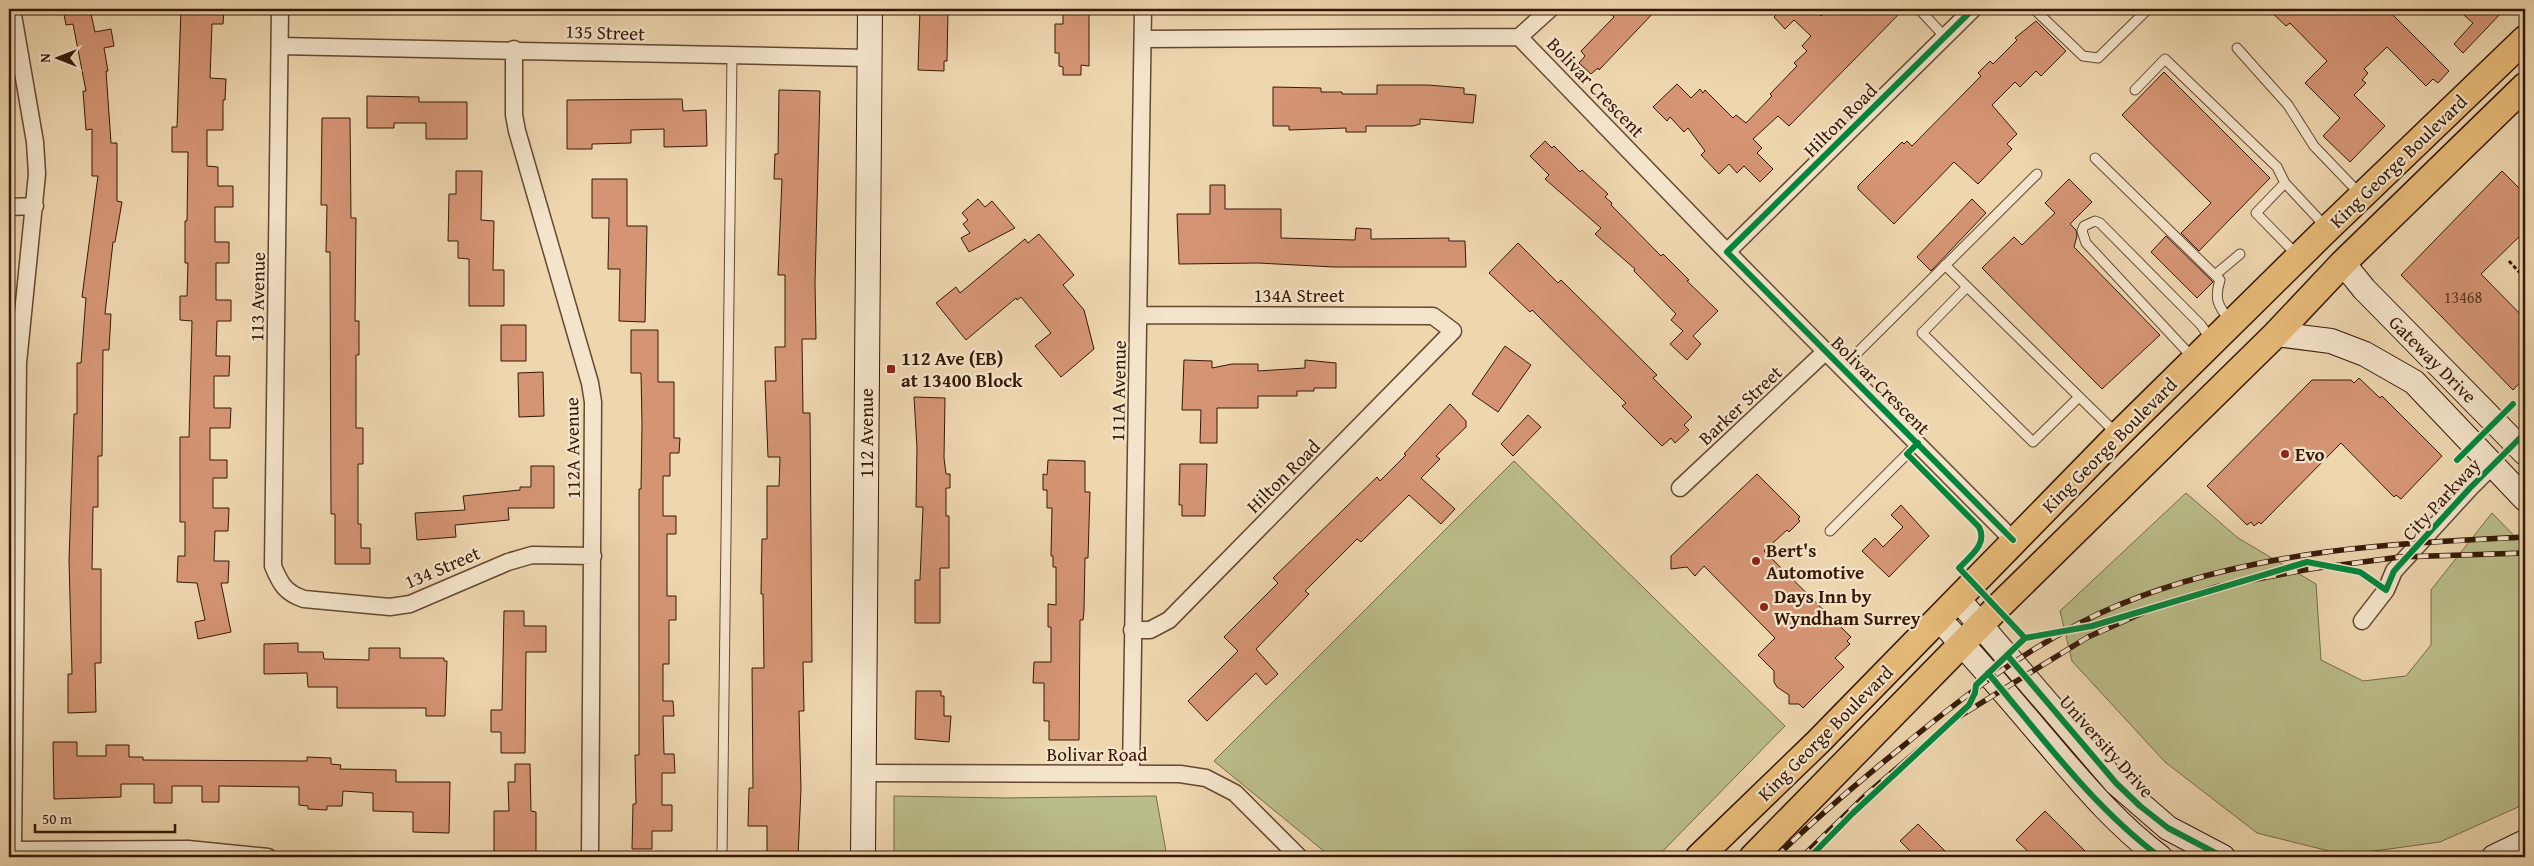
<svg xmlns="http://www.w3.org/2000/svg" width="2534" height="866" font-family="'Gentium Book Plus',serif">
<rect width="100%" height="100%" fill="#eed6af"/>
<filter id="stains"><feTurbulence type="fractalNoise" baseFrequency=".004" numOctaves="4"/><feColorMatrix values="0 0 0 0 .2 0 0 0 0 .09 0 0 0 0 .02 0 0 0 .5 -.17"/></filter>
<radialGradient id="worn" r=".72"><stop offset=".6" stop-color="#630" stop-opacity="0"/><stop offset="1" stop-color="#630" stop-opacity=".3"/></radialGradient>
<!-- green -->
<path fill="#babd8a" stroke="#786a48" d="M 1514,461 L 1785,726 L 1657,857 L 1331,857 L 1214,761 Z
M 2186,493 L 2238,538 L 2316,584 L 2321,660 L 2363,681 L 2406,676 L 2431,645 L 2431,590 L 2492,513 L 2525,547 L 2525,804 L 2440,842 L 2345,855 L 2257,833 L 2165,762 L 2072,661 L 2060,611 Z
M 894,796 L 1005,798 L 1156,796 L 1167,857 L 894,857 Z"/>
<!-- building -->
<path fill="#d59575" stroke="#361806" d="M 63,9 L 90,9 L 95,32 L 111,29 L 114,46 L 104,48 L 108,71 L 106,71 L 111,143 L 117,143 L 117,201 L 122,202 L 115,242 L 113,242 L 105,314 L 111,314 L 109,350 L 103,350 L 102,456 L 98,456 L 98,507 L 93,507 L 92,569 L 101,569 L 101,663 L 95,663 L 96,712 L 68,713 L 68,674 L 72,674 L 69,560 L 74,414 L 77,414 L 77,363 L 81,363 L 86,298 L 82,297 L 98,176 L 92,176 L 92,129 L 86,130 L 83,91 L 86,91 L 73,24 L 66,25 Z
M 181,9 L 224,9 L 223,24 L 212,24 L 210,78 L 226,79 L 225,100 L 223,100 L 223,130 L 207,130 L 207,166 L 218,167 L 218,186 L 233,186 L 233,207 L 215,207 L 215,242 L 229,242 L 229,263 L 216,263 L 216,300 L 231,300 L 231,321 L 217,321 L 216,356 L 230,356 L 229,376 L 214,376 L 214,408 L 231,408 L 230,428 L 210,428 L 210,460 L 227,460 L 227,478 L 213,478 L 213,508 L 229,508 L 228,531 L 215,531 L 214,561 L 229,561 L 228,583 L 221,583 L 231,632 L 198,639 L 195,622 L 205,620 L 197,583 L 177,582 L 178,556 L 185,556 L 185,522 L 180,522 L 180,437 L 189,437 L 192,321 L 180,320 L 180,296 L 187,296 L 188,263 L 185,263 L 185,221 L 187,221 L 188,152 L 172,152 L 172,127 L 177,127 Z
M 920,9 L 948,9 L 947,61 L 944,61 L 944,71 L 918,70 Z
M 1063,9 L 1089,9 L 1089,66 L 1081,65 L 1081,75 L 1063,75 L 1063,67 L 1059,66 L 1059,53 L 1055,53 L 1055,24 L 1063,24 Z
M 1605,9 L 1657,9 L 1599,70 L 1598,68 L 1591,74 L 1579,63 L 1585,56 L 1581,51 L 1614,17 Z
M 1782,9 L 1814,9 L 1821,16 L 1828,9 L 1904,9 L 1789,126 L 1778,116 L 1753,139 L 1762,148 L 1757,153 L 1773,169 L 1760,182 L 1744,166 L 1737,173 L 1729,164 L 1719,174 L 1701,155 L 1705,151 L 1688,128 L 1684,132 L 1670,117 L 1667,121 L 1653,107 L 1677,84 L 1691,98 L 1700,89 L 1703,93 L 1705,90 L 1733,118 L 1736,115 L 1746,123 L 1772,96 L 1770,94 L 1797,66 L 1794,63 L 1807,51 L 1802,46 L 1811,36 L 1794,20 L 1785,29 L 1774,17 Z
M 2268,9 L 2387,9 L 2449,71 L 2438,83 L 2433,79 L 2426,86 L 2387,47 L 2364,69 L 2368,73 L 2362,80 L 2366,83 L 2354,95 L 2385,126 L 2350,162 L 2323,136 L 2340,118 L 2305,83 L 2327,61 L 2290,23 L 2286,26 Z
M 2457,9 L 2505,9 L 2463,53 L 2454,44 L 2473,23 Z
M 2036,21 L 2066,51 L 2041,76 L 2036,71 L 2020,87 L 2015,82 L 1992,105 L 2017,134 L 2007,144 L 2012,149 L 1978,184 L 1954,162 L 1894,224 L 1858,189 L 1858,186 L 1902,142 L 1904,144 L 1907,141 L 1912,146 L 1981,76 L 1978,73 L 1990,61 L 1993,64 L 2017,40 L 2015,38 Z
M 2164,72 L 2270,178 L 2199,251 L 2181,233 L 2211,203 L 2122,115 Z
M 1377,85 L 1428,85 L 1464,88 L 1464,94 L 1476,95 L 1473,123 L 1420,119 L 1420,124 L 1413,126 L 1366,126 L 1366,132 L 1346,132 L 1346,128 L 1289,130 L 1289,126 L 1273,126 L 1273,87 L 1321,88 L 1321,92 L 1342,92 L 1342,94 L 1377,94 Z
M 779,90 L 820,91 L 815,282 L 816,339 L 802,339 L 803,413 L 810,413 L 812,662 L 803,662 L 804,711 L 799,711 L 801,789 L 798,857 L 767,857 L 767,826 L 748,826 L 749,788 L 753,788 L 752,668 L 764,668 L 763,594 L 761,594 L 762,539 L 767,539 L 767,486 L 779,486 L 780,457 L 768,457 L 765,381 L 776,381 L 775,347 L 785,347 L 785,275 L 778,275 L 782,179 L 774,179 L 775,154 L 778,154 Z
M 367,96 L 419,97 L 419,102 L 467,102 L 467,139 L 426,139 L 426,123 L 394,123 L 394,128 L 367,128 Z
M 682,99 L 683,111 L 706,110 L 707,146 L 664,147 L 664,129 L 631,130 L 631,143 L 592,144 L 592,149 L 567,149 L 567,100 Z
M 322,118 L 350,118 L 351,218 L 356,218 L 355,321 L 359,321 L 359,355 L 356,355 L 356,428 L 363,428 L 363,464 L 358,464 L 358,524 L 361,524 L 361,548 L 370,548 L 370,564 L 335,564 L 335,514 L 331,514 L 330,252 L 326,252 L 327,205 L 321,205 Z
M 1545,141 L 1552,148 L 1554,146 L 1580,172 L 1582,170 L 1608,194 L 1605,197 L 1612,203 L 1611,205 L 1661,256 L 1663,254 L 1689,280 L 1687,281 L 1718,311 L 1693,336 L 1701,344 L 1687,360 L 1670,344 L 1683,331 L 1671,320 L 1676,314 L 1634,271 L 1635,269 L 1595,234 L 1601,228 L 1545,179 L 1549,175 L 1530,156 Z
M 456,171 L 482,171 L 481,220 L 494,221 L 493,270 L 504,270 L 504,306 L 469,306 L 469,259 L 458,258 L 458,241 L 448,241 L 449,194 L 456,194 Z
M 2502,171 L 2525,194 L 2525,231 L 2481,274 L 2525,319 L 2525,377 L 2513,390 L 2401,275 Z
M 592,179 L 627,179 L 627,226 L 647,226 L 645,322 L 619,321 L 620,269 L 608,269 L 609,218 L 592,218 Z
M 2069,179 L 2092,202 L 2070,224 L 2076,230 L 2077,236 L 2074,247 L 2160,335 L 2102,389 L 1982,268 L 2014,237 L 2022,245 L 2055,213 L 2045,203 Z
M 1210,185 L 1225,185 L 1225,209 L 1281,209 L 1281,238 L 1355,240 L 1356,228 L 1371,229 L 1371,239 L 1449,238 L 1449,241 L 1465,241 L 1466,267 L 1334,267 L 1258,263 L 1179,264 L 1177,214 L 1210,214 Z
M 978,199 L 985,207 L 992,201 L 1015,228 L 969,252 L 961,238 L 970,233 L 963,224 L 968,220 L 962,213 Z
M 1972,199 L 1986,213 L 1931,271 L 1917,257 Z
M 1039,234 L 1074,275 L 1063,285 L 1084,310 L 1094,349 L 1061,377 L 1035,346 L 1051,333 L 1021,297 L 1017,300 L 1016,298 L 966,340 L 936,303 L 956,287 L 960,293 L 1025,239 L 1028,243 Z
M 2166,236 L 2213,282 L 2197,298 L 2151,252 Z
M 1518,243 L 1558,283 L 1561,280 L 1657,375 L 1653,378 L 1692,417 L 1684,425 L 1689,430 L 1675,443 L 1671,438 L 1662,446 L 1622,406 L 1626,403 L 1532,310 L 1530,312 L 1489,273 Z
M 501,325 L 526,325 L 526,361 L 501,361 Z
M 631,330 L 658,330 L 658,382 L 674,382 L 674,438 L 680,438 L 679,453 L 670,453 L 670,476 L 663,476 L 663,516 L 676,516 L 676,534 L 667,534 L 667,596 L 676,596 L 676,620 L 669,620 L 669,664 L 663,664 L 663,701 L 673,701 L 674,716 L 663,716 L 664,754 L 674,754 L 675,773 L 662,773 L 662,805 L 672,805 L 672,831 L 652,831 L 652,849 L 632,849 L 633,804 L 636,804 L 635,755 L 639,755 L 639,489 L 641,489 L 642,424 L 641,373 L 631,373 Z
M 1505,346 L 1531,365 L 1498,412 L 1472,394 Z
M 1184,360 L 1212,361 L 1212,368 L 1232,364 L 1258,364 L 1258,371 L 1305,368 L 1305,360 L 1336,363 L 1336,388 L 1314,388 L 1314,391 L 1297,391 L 1297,396 L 1258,396 L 1258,408 L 1217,408 L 1217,443 L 1200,443 L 1201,410 L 1182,410 Z
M 543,372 L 544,416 L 519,417 L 518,373 Z
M 2359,378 L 2380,398 L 2382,396 L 2442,456 L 2401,499 L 2396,495 L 2394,497 L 2341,443 L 2261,524 L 2259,522 L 2254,526 L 2251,522 L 2247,525 L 2207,486 L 2312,380 L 2351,380 L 2354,383 Z
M 914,397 L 945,398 L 944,458 L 946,474 L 950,474 L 950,488 L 946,488 L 946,516 L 949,516 L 949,568 L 940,568 L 940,623 L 915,623 L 915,580 L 920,580 L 923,507 L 916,507 L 917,448 Z
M 1450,404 L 1466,421 L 1466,427 L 1436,456 L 1440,459 L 1421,478 L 1455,509 L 1441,524 L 1409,495 L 1361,542 L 1357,539 L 1305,591 L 1309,594 L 1256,649 L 1278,674 L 1266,685 L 1256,673 L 1207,721 L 1188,701 L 1238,651 L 1224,637 L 1278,583 L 1273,578 L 1377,477 L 1380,481 L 1406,455 L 1404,454 Z
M 1528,415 L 1541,427 L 1513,456 L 1501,444 Z
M 1048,460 L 1085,461 L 1085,492 L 1090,492 L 1088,558 L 1085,558 L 1084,611 L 1083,620 L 1080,620 L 1079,740 L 1049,740 L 1049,721 L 1044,721 L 1044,683 L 1033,683 L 1034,662 L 1051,662 L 1051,627 L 1048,627 L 1048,604 L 1056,605 L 1056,567 L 1053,567 L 1053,556 L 1051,556 L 1052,508 L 1047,508 L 1047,490 L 1043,490 L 1043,474 L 1047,475 Z
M 1180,464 L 1207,464 L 1205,516 L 1182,516 L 1182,505 L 1179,505 Z
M 531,466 L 554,466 L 554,508 L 508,508 L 509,520 L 455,525 L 456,537 L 417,540 L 415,513 L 465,510 L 463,496 L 520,490 L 520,487 L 531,487 Z
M 1757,474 L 1800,517 L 1798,519 L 1800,521 L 1789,532 L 1787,530 L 1764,551 L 1851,637 L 1847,641 L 1850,644 L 1835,658 L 1844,667 L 1803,708 L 1799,704 L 1789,704 L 1789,695 L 1777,687 L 1774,682 L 1774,671 L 1758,655 L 1775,638 L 1704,566 L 1695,576 L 1687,567 L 1671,569 L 1671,556 Z
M 1901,505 L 1929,536 L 1889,577 L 1862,551 L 1875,538 L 1883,547 L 1903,527 L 1891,515 Z
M 504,611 L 524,611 L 524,626 L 546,626 L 546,652 L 526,652 L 525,753 L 501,753 L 501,732 L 491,732 L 491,710 L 502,710 Z
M 298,643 L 298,652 L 323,652 L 324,659 L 369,660 L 369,648 L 400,648 L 400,658 L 444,658 L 444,661 L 447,661 L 445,716 L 426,716 L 426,708 L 337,708 L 337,687 L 308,687 L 307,673 L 264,674 L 264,644 Z
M 916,691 L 941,691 L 941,696 L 944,696 L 944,716 L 951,716 L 949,742 L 915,739 Z
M 53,742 L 77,742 L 77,756 L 106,756 L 106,745 L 129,745 L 129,757 L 143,757 L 143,760 L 307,761 L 307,757 L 331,758 L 331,764 L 341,765 L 340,769 L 396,770 L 396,782 L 450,782 L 449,833 L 413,832 L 413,812 L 373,811 L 373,793 L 343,791 L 342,806 L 327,806 L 327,810 L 308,809 L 308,806 L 299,805 L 299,787 L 219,786 L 219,802 L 202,802 L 202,786 L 172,786 L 172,803 L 154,803 L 154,784 L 121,784 L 121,797 L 54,799 Z
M 515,764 L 530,764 L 531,811 L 536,812 L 536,856 L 494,856 L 494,811 L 509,811 L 508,782 L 515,782 Z
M 2045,811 L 2091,857 L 2034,857 L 2016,840 Z
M 1918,824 L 1951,857 L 1916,857 L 1900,841 Z"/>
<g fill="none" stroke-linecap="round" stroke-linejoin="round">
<defs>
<path id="lane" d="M 1919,9 L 1945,37
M 2034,9 L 2083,56 L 2098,58 L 2148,9
M 2237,48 L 2288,105 L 2314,146 L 2360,194
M 2135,90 L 2165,59 L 2277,167 L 2285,183
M 2095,158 L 2220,280 C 2214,299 2218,306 2230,321
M 2297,255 L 2256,213 L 2285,183 L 2326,227
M 1945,265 L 2116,433
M 2215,275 L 2240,254
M 1967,287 L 1922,333 L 2033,442 L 2079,397
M 2193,358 L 2086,243 L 2082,231 L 2084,226 L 2095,221 L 2100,223 L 2201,325 L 2211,340
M 1843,367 L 2037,174
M 1830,531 L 1918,443
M 722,857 L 732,56"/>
<path id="street" d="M 12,9 L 35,142 L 37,174 L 18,363 L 13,850
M 280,9 L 273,566 C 280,583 285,593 304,599 L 390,607 L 410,604 L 508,562 L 532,555 L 593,556
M 1519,37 L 1550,9
M 1143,39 L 1519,37 L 1727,252 L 2013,540
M 280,46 L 869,58
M 514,49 L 514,115 L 517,131 L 590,383 L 593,402 L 590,857
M 9,207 L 35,206
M 1727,252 L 1973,9
M 1680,488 L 1826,351
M 2362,621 L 2386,590 L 2394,571 L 2470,488 L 2492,466
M 1132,630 L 1150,630 L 1169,620 L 1453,331 L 1433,316 L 1139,315
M 864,773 L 1180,774 L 1206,778 L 1235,793 L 1299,857
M 1131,774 L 1143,9
M 9,850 L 188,849 L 268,857"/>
<path id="secondary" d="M 2343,263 L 2364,289 L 2525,453
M 2276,334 L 2331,341 L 2365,354 L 2414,382 L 2525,499
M 1958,599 L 2116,783 L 2168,828 L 2223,857
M 1939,619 C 1974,656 2007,695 2040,734 C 2078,778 2113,822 2160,857
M 863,857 L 870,9
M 2494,857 L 2525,842"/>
<path id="primary" d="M 1699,857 L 1818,742 L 2118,435 L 2322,234 L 2525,39
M 1753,857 L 1997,608 L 2276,334 L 2343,263 L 2525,86"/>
</defs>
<!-- lane casing -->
<use href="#lane" stroke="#644830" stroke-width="11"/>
<!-- street casing -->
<use href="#street" stroke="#644830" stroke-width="19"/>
<!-- secondary casing -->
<use href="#secondary" stroke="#361806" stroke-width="26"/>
<!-- primary casing -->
<use href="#primary" stroke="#361806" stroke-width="29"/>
<!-- path -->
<path stroke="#361806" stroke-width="3" stroke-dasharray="4 2.5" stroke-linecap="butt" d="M 2509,261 L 2523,276 L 2525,273"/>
<!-- lane -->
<use href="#lane" stroke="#f4e4cb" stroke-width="9"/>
<!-- street -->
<use href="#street" stroke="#f4e4cb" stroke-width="16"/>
<!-- secondary -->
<use href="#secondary" stroke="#f4e4cb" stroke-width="24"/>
<!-- primary -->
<use href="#primary" stroke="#e7bb78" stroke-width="26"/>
<defs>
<path id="rail" d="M 1776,857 C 1815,819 1855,785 1897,751 C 1955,703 2013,658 2080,623 C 2134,595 2197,576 2256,564 C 2345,545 2435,542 2525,537
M 1802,857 L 1868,793 L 1952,721 L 2088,637 L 2156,607 L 2215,587 L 2310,569 L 2400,557 L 2525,553"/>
</defs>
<!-- rail casing -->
<use href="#rail" stroke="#361806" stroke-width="5.5"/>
<!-- rail -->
<use href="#rail" stroke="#f4e4cb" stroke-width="4" stroke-dasharray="11" stroke-linecap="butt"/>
<defs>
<path id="cycleway" d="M 1973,9 L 1727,252 L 2013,540
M 1918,443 L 1907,454 L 1979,527 C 1988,544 1970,556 1959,568 L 2025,638
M 2457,460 L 2513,404
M 2007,655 L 2116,783 L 2140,806 L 2168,828 L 2223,857
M 1988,673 C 2042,737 2093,807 2160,857
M 1810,857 L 1853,813 L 1969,705 L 1975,693 L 1976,685 L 2025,638 L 2092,626 L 2307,562 L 2360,572 L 2386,590 L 2394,571 L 2470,488 L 2525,433"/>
</defs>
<!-- cycleway casing -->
<use href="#cycleway" stroke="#f4e4cb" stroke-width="9"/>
<!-- cycleway -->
<use href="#cycleway" stroke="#00873e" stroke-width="6"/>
</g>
<!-- markers -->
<g fill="#8f2418" stroke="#f4e4cb" stroke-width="2">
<rect x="886" y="364" width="10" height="10" rx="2.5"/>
<circle cx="2285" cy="454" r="5"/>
<circle cx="1756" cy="561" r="5"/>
<circle cx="1764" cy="607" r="5"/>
</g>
<g text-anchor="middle" stroke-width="4.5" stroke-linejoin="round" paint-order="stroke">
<!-- number labels -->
<g font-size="16" fill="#5e3722">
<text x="2463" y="303">13468</text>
</g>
<!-- street labels -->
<g font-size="19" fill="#361806" stroke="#f4e4cb">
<text transform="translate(605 32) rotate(2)" y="7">135 Street</text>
<text transform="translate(1596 87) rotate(46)" y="7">Bolivar Crescent</text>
<text transform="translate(1840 120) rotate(-45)" y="7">Hilton Road</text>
<text transform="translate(2398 161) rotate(-44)" y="7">King George Boulevard</text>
<text x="1299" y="302">134A Street</text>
<text transform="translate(257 297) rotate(-89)" y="7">113 Avenue</text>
<text transform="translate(2433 359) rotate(45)" y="7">Gateway Drive</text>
<text transform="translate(1881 385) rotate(45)" y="7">Bolivar Crescent</text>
<text transform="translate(1118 391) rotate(-89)" y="7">111A Avenue</text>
<text transform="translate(1740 405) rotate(-43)" y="7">Barker Street</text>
<text transform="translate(866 433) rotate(-90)" y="7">112 Avenue</text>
<text transform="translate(2109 445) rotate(-45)" y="7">King George Boulevard</text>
<text transform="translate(572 448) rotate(-91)" y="7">112A Avenue</text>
<text transform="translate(1283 476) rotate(-45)" y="7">Hilton Road</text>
<text transform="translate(2441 499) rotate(-47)" y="7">City Parkway</text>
<text transform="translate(442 567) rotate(-23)" y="7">134 Street</text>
<text transform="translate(1825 733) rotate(-45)" y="7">King George Boulevard</text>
<text transform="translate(2107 746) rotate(48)" y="7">University Drive</text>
<text x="1097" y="761">Bolivar Road</text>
</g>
<!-- poi labels -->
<g font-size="19" font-weight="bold" fill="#361806" stroke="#f4e4cb" text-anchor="start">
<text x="901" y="365">112 Ave (EB)<tspan x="901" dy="22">at 13400 Block</tspan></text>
<text x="2295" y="461">Evo</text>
<text x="1766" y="557">Bert's<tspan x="1766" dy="22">Automotive</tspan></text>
<text x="1774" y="603">Days Inn by<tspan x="1774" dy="22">Wyndham Surrey</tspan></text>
</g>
</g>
<!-- margin -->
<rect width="2534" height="866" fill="none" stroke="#eed6af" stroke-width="30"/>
<rect x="10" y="10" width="2514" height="846" fill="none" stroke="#361806" stroke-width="2.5"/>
<rect x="15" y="15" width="2504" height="836" fill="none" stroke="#361806"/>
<!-- north arrow -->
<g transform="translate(58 58) rotate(270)" stroke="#f4e4cb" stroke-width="4" paint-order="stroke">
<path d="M0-4L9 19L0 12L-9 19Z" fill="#361806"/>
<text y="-8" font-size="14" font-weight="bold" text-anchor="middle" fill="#361806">N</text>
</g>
<!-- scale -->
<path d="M35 824v8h140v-8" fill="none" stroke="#361806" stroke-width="2.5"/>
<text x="42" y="824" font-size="15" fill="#361806" stroke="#f4e4cb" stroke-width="4" paint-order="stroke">50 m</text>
<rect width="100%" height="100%" filter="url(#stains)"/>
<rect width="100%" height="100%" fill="url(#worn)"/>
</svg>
